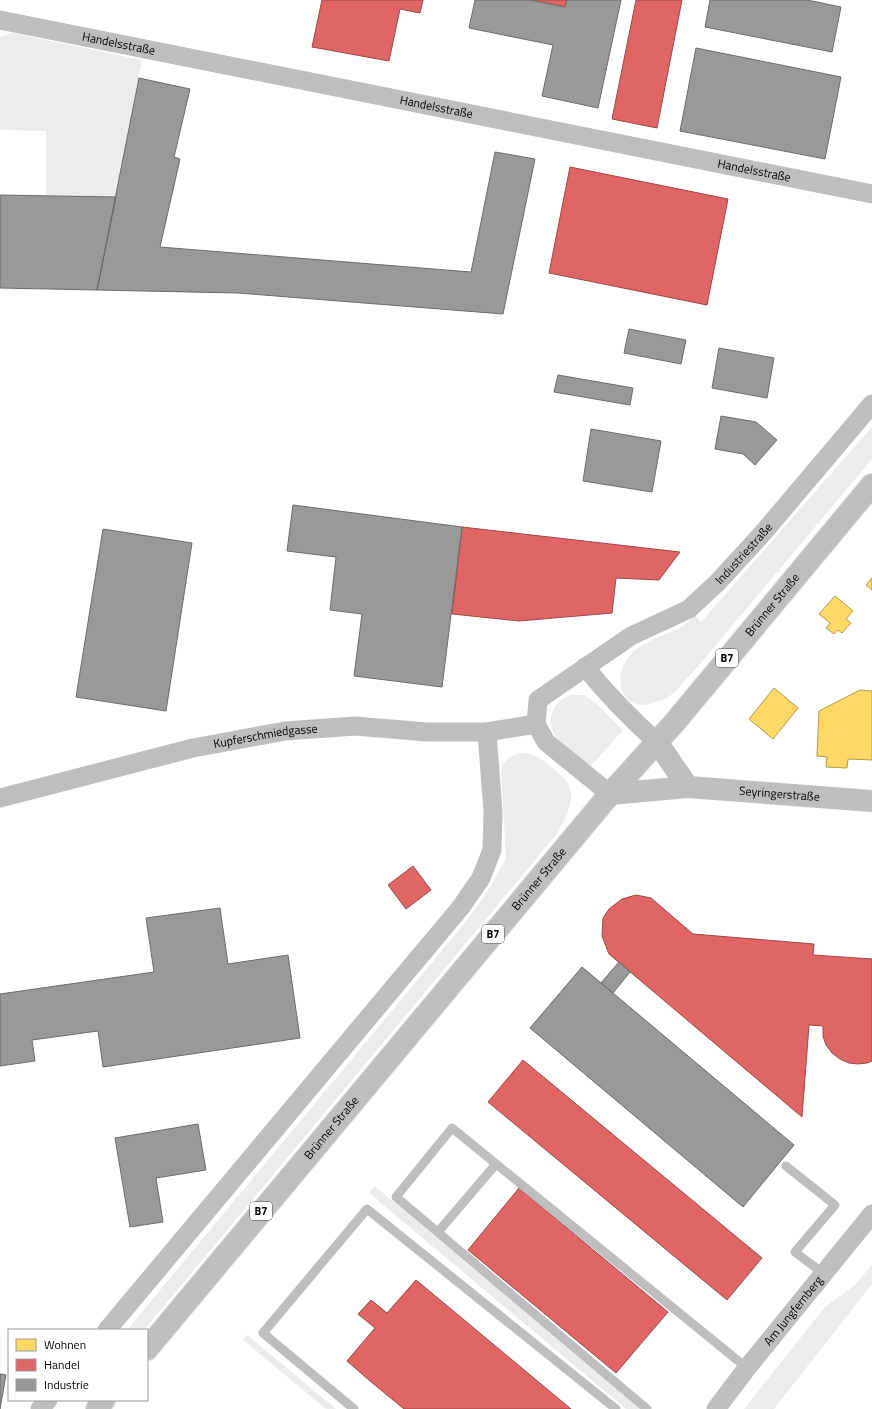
<svg xmlns="http://www.w3.org/2000/svg" width="872" height="1409" font-family="'Titillium Web',sans-serif">
<rect width="100%" height="100%" fill="#fff"/>
<!-- green -->
<path fill="#ececec" d="M 12,33 L 142,60 L 116,197 L 46,195 L 46,131 L 0,130 L 0,37 Z
M 872,427 L 872,459 L 695,670 C 688,677 674,694 667,698 C 663,700 647,705 643,705 C 618,704 615,673 628,658 C 640,642 660,637 678,629 C 684,626 690,620 695,616 L 701,622 Z
M 571,695 L 584,695 L 598,705 L 623,730 L 591,766 C 574,753 543,737 552,713 C 556,702 561,699 571,695 Z
M 520,753 C 534,753 539,757 550,766 C 555,771 562,775 566,780 C 579,797 565,819 556,835 L 144,1330 L 127,1330 L 464,924 L 486,894 L 506,858 L 501,771 C 505,759 508,757 520,753 Z
M 375,1186 L 640,1409 L 626,1409 L 369,1193 Z
M 872,1265 L 872,1284 L 774,1409 L 744,1409 L 825,1307 L 855,1285 Z
M 247,1335 L 336,1409 L 326,1409 L 243,1340 Z"/>
<!-- homes -->
<path fill="#ffd966" stroke="#b29847" d="M 872,578 L 872,590 L 866,585 Z
M 835,596 L 853,611 L 846,619 L 851,623 L 842,633 L 838,630 L 834,634 L 826,628 L 830,623 L 819,614 Z
M 774,688 L 798,708 L 773,739 L 749,719 Z
M 860,690 L 872,691 L 872,760 L 848,759 L 847,768 L 826,767 L 827,757 L 817,756 L 819,711 Z"/>
<!-- shops -->
<path fill="#e06666" stroke="#9d4747" d="M 322,0 L 423,0 L 420,13 L 400,9 L 389,61 L 312,47 Z
M 530,0 L 567,0 L 565,7 Z
M 636,0 L 682,0 L 657,128 L 612,119 Z
M 570,167 L 728,199 L 707,305 L 549,273 Z
M 462,527 L 680,552 L 659,580 L 616,578 L 612,613 L 519,621 L 452,614 Z
M 413,866 L 431,890 L 406,909 L 388,885 Z
M 636,895 L 651,898 L 693,934 L 814,944 L 813,955 L 872,959 L 872,1061 L 867,1063 L 858,1064 L 849,1063 L 840,1059 L 832,1053 L 826,1045 L 823,1036 L 823,1026 L 809,1025 L 802,1117 L 609,954 L 602,936 L 603,918 L 609,909 L 622,899 Z
M 523,1060 L 762,1258 L 727,1300 L 488,1102 Z
M 519,1188 L 668,1312 L 616,1373 L 468,1250 Z
M 416,1280 L 445,1304 L 571,1409 L 404,1409 L 370,1381 L 347,1361 L 375,1328 L 358,1314 L 371,1300 L 387,1313 Z"/>
<!-- industry -->
<path fill="#999" stroke="#6b6b6b" d="M 475,0 L 530,0 L 565,7 L 567,0 L 621,0 L 598,108 L 542,96 L 553,45 L 469,28 Z
M 710,0 L 807,0 L 841,7 L 832,52 L 705,27 Z
M 696,48 L 841,77 L 825,159 L 680,131 Z
M 139,78 L 190,89 L 174,157 L 180,159 L 160,247 L 471,272 L 495,152 L 535,159 L 503,314 L 238,293 L 97,290 Z
M 0,195 L 116,197 L 97,290 L 0,288 Z
M 629,329 L 686,340 L 681,364 L 624,353 Z
M 719,348 L 774,358 L 767,398 L 712,388 Z
M 558,375 L 633,388 L 630,405 L 554,392 Z
M 721,416 L 756,422 L 777,440 L 755,465 L 743,454 L 715,449 Z
M 591,429 L 661,441 L 652,492 L 583,481 Z
M 293,505 L 462,527 L 442,687 L 354,676 L 362,614 L 330,610 L 336,557 L 287,551 Z
M 103,529 L 192,543 L 166,711 L 76,697 Z
M 220,908 L 228,964 L 288,955 L 300,1038 L 103,1067 L 98,1031 L 32,1040 L 35,1061 L 0,1066 L 0,994 L 154,972 L 146,918 Z
M 619,962 L 630,972 L 613,993 L 601,983 Z
M 582,967 L 794,1145 L 743,1207 L 530,1028 Z
M 198,1124 L 206,1170 L 156,1178 L 163,1222 L 130,1227 L 115,1138 Z
M 0,1374 L 6,1375 L 0,1409 Z"/>
<g fill="none" stroke-linecap="round" stroke-linejoin="round">
<defs>
<g id="primary">
<path id="s6" d="M 147,1349 L 610,794 L 675,722 L 872,485"/>
<path d="M 97,1409 L 104,1400"/>
</g>
</defs>
<!-- primary casing -->
<use href="#primary" stroke="#dbdbdb" stroke-width="24"/>
<!-- service -->
<path stroke="#bebebe" stroke-width="9" d="M 786,1166 L 835,1205 L 795,1252 L 824,1274
M 438,1232 L 496,1164
M 354,1409 L 263,1333 L 367,1209 L 616,1409
M 647,1409 L 396,1197 L 452,1128 L 747,1368"/>
<!-- minor -->
<g stroke="#bebebe" stroke-width="19">
<path id="s1" d="M 0,20 L 872,194"/>
<path d="M 585,667 C 607,694 631,719 657,742"/>
<path id="s2" d="M 610,794 L 546,742 L 536,724 L 538,700 L 631,636 L 689,609 L 718,582 L 762,534 L 872,404"/>
<path id="s3" d="M 0,798 L 193,748 L 285,731 L 355,726 L 427,732 L 487,732 L 536,724"/>
<path d="M 107,1330 L 461,907 L 481,878 L 492,850 L 493,812 L 487,732"/>
<path d="M 40,1409 L 48,1400"/>
<path id="s4" d="M 716,1409 L 747,1368 L 872,1214"/>
</g>
<!-- tertiary -->
<g stroke="#bebebe" stroke-width="22">
<path d="M 657,742 L 688,787"/>
<path id="s5" d="M 610,794 L 688,787 L 872,801"/>
</g>
<!-- primary -->
<use href="#primary" stroke="#bebebe" stroke-width="22"/>
</g>
<g text-anchor="middle" stroke-width="4" stroke-linejoin="round" paint-order="stroke">
<!-- shield labels -->
<g fill="#fff" stroke="#4c4c4c" stroke-width="1">
<rect x="716" y="649" width="22" height="18" rx="3"/>
<rect x="482" y="925" width="22" height="18" rx="3"/>
<rect x="250" y="1202" width="22" height="18" rx="3"/>
</g>
<g font-size="11" font-weight="bold" fill="#000">
<text x="727" y="662">B7</text>
<text x="493" y="938">B7</text>
<text x="261" y="1215">B7</text>
</g>
<!-- street labels -->
<g font-size="12" fill="#000" stroke="#fff">
<text dy="4" stroke="none"><textPath href="#s1" startOffset="121">Handelsstraße</textPath></text>
<text dy="4" stroke="none"><textPath href="#s1" startOffset="445">Handelsstraße</textPath></text>
<text dy="4" stroke="none"><textPath href="#s1" startOffset="769">Handelsstraße</textPath></text>
<text dy="4" stroke="none"><textPath href="#s2" startOffset="382">Industriestraße</textPath></text>
<text dy="4" stroke="none"><textPath href="#s6" startOffset="972">Brünner Straße</textPath></text>
<text dy="4" stroke="none"><textPath href="#s3" startOffset="273">Kupferschmiedgasse</textPath></text>
<text dy="4" stroke="none"><textPath href="#s5" startOffset="170">Seyringerstraße</textPath></text>
<text dy="4" stroke="none"><textPath href="#s6" startOffset="612">Brünner Straße</textPath></text>
<text dy="4" stroke="none"><textPath href="#s6" startOffset="288">Brünner Straße</textPath></text>
<text dy="4" stroke="none"><textPath href="#s4" startOffset="125">Am Jungfernberg</textPath></text>
</g>
</g>
<!-- legend -->
<rect x="8" y="1329" width="140" height="72" fill="#ffffff" stroke="#999999"/>
<rect x="16" y="1339" width="20" height="12" fill="#ffd966" stroke="#999999"/>
<text x="44" y="1349" font-size="12" fill="#000000">Wohnen</text>
<rect x="16" y="1359" width="20" height="12" fill="#e06666" stroke="#999999"/>
<text x="44" y="1369" font-size="12" fill="#000000">Handel</text>
<rect x="16" y="1379" width="20" height="12" fill="#999999" stroke="#999999"/>
<text x="44" y="1389" font-size="12" fill="#000000">Industrie</text>
</svg>
